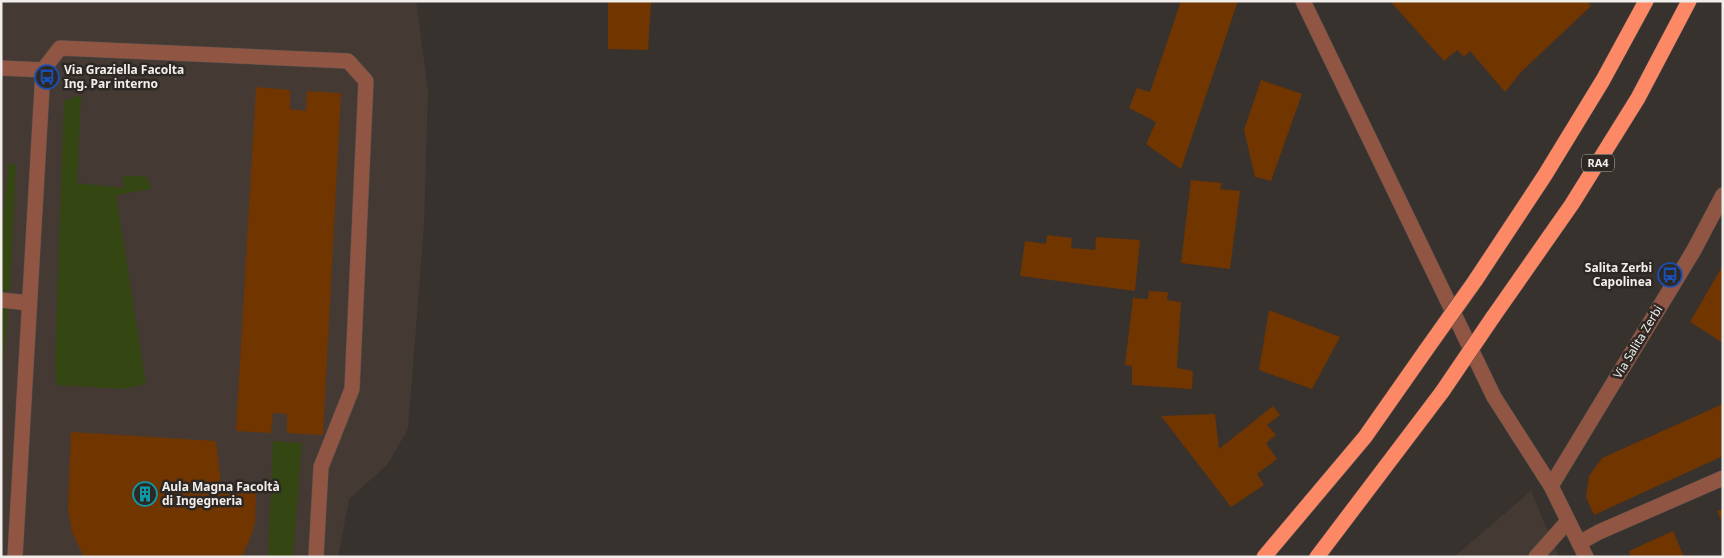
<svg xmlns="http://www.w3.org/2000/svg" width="1724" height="558" font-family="'Noto Sans',sans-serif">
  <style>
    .built { fill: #453a33 }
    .green { fill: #344713 }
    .building { fill: #713500 }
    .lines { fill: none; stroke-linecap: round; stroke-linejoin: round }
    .minor-casing { stroke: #55504c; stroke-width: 16 }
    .highway-casing { stroke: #55504c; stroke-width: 16 }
    .minor { stroke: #915543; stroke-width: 15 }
    .highway { stroke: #fd8866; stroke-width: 15 }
    .highway-bridge-casing { stroke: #55504c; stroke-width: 16; stroke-linecap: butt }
    .highway-bridge { stroke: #fd8866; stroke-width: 15 }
    .labels { text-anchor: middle; stroke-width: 5; stroke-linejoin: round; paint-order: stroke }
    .shield { fill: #2d2824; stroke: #b6b2af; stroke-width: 1 }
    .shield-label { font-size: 11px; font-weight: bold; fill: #f0edeb }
    .poi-label { font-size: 12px; font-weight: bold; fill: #f0edeb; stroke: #2d2824; text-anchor: start }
    .street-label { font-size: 12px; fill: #f0edeb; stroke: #2d2824 }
  </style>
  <rect width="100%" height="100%" fill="#37322e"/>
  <!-- built -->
  <g class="built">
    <path d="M 1,1 L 416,1 L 428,90 L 424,225 L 408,429 L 387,465 L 349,499 L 338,557 L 1,557 Z"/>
    <path d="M 1531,491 L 1559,557 L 1454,557 Z"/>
  </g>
  <!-- green -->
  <g class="green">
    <path d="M 81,95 L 77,183 L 124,188 L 123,176 L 146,176 L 152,189 L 116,195 L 146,384 L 122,389 L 56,385 L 55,362 L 64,101 Z"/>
    <path d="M 8,164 L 16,165 L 10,291 L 1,291 L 1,243 Z"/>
    <path d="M 1,309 L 8,309 L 1,388 Z"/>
    <path d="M 273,441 L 302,443 L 293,557 L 268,557 Z"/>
  </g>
  <!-- building -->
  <g class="building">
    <path d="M 1181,1 L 1238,1 L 1181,169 L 1146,144 L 1156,122 L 1129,108 L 1137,88 L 1150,92 Z"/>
    <path d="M 1390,1 L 1587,1 L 1591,6 L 1521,72 L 1505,92 L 1470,51 L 1464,57 L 1457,50 L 1444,61 Z"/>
    <path d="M 608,2 L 651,2 L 648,50 L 608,49 Z"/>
    <path d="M 1261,80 L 1302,94 L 1271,181 L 1255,177 L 1244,130 Z"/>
    <path d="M 256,87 L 290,90 L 290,109 L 306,111 L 307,91 L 341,93 L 323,435 L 287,433 L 287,414 L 273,413 L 271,433 L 236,431 Z"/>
    <path d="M 1191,180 L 1222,183 L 1220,189 L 1240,191 L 1230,269 L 1181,263 Z"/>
    <path d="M 1047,235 L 1072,238 L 1071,248 L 1095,250 L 1096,237 L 1140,240 L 1135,291 L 1020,276 L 1025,241 L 1046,244 Z"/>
    <path d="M 1723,265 L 1723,343 L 1690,322 Z"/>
    <path d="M 1149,291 L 1168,292 L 1167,300 L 1181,302 L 1177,368 L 1193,371 L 1192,389 L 1132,385 L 1132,366 L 1125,365 L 1133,298 L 1148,299 Z"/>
    <path d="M 1269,310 L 1340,337 L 1312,389 L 1259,370 Z"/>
    <path d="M 1723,404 L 1723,456 L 1594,515 L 1586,497 L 1589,476 L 1602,458 Z"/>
    <path d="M 1273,406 L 1280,415 L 1267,425 L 1276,435 L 1266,443 L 1277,459 L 1257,474 L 1264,485 L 1231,507 L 1161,416 L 1215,414 L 1219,449 Z"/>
    <path d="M 71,432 L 216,441 L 222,494 L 256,493 L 255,522 L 252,534 L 242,557 L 84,557 L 72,532 L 68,510 Z"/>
    <path d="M 1723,509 L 1723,524 L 1717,511 Z"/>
    <path d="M 1673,531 L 1684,557 L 1631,557 L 1629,551 Z"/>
  </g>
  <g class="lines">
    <!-- minor casing -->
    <g class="minor-casing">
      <g id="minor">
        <path d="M 1303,1 L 1494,397 L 1551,486 L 1586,557"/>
        <path d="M 1,68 L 43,70"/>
        <path d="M 1,300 L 29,303"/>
        <path d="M 1551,486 L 1694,250 L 1723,195"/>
        <path d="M 1579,543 L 1599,532 L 1723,478"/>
        <path d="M 15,557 L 43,70 L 60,48 L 348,61 L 366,81 L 352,389 L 321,467 L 316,557"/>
        <path d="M 1536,557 L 1568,521"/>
      </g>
    </g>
    <!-- highway casing -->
    <g class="highway-casing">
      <g id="highway">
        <path d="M 1475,281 L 1545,175 L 1603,80 L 1646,1"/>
        <path d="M 1493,317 L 1572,204 L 1638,98 L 1689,1"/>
        <path d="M 1264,557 L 1365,437 L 1426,350"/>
        <path d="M 1317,557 L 1442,392"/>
      </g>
    </g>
    <!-- minor -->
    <use href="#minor" class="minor"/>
    <!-- highway -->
    <use href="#highway" class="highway"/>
    <!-- highway-bridge casing -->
    <g class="highway-bridge-casing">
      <g id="highway-bridge">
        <path d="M 1426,350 L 1475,281"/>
        <path d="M 1442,392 L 1493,317"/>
      </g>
    </g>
    <!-- highway-bridge -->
    <use href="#highway-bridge" class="highway-bridge"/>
  </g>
  <!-- icons -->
  <defs>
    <g id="bus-ring" transform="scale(1.25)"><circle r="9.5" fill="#2d2824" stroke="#1a4fb4" stroke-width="1.5"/><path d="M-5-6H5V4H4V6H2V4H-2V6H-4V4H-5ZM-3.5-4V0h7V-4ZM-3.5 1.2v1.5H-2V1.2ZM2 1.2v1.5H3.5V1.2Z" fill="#1a4fb4"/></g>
    <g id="building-ring" transform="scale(1.25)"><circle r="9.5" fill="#2d2824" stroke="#0f9aa8" stroke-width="1.5"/><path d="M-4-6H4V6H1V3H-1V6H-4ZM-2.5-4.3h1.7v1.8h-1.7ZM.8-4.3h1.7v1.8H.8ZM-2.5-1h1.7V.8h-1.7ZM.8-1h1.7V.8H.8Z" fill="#0f9aa8"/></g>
  </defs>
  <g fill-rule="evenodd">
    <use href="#bus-ring" x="47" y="77"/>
    <use href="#bus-ring" x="1670" y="275"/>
    <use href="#building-ring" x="145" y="494"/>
  </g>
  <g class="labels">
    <!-- shield labels -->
    <rect class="shield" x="1582" y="154.5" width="32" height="17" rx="4"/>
    <g class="shield-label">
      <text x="1598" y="167">RA4</text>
    </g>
    <!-- poi labels -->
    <g class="poi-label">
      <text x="64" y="74">Via Graziella Facolta<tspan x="64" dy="14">Ing. Par interno</tspan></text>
      <text x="1652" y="272" text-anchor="end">Salita Zerbi<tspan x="1652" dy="14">Capolinea</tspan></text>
      <text x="162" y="491">Aula Magna Facoltà<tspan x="162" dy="14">di Ingegneria</tspan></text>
    </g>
    <!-- street labels -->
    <g class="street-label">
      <text transform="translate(1638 342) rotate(-59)" y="4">Via Salita Zerbi</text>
    </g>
  </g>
  <!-- border -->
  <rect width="1724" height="558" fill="none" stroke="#f0edeb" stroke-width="5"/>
</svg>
